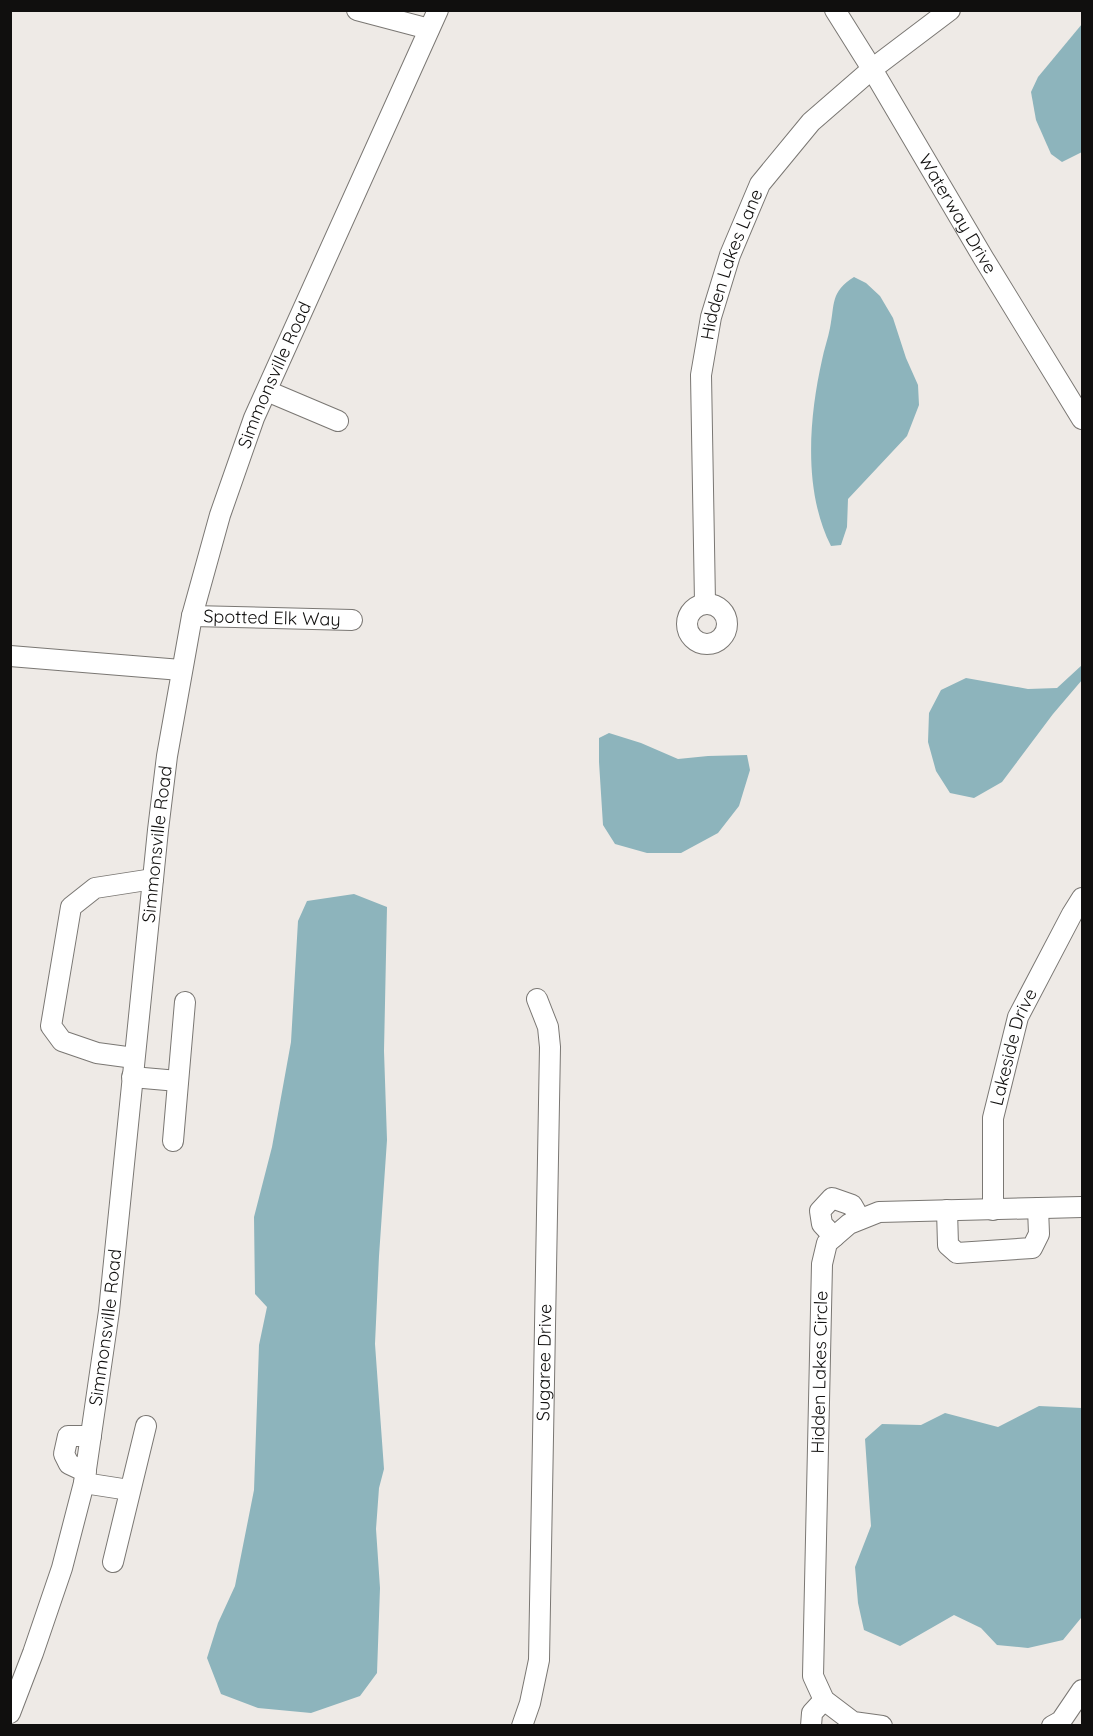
<svg xmlns="http://www.w3.org/2000/svg" width="1093" height="1736" font-family="Quicksand,sans-serif">
  <style>
    .water { fill: #8db4bc }
    .lines { fill: none; stroke-linecap: round; stroke-linejoin: round }
    .minor-casing { stroke: #7a7773; stroke-width: 22 }
    .minor { stroke: #fff; stroke-width: 20 }
    .labels { text-anchor: middle; stroke-width: 5; stroke-linejoin: round; paint-order: stroke }
    .street-label { font-size: 18px; fill: #100f0e; stroke: #fff }
  </style>
  <rect width="100%" height="100%" fill="#eeeae6"/>
  <!-- water -->
  <g class="water">
    <path d="M 1082,24 L 1082,152 L 1062,162 L 1051,154 L 1036,120 L 1031,92 L 1038,77 Z"/>
    <path d="M 854,277 L 866,283 L 880,296 L 893,318 L 906,358 L 918,385 L 919,405 L 907,436 L 848,499 L 847,527 L 841,545 L 831,546 C 803,491 809,418 822,360 C 824,349 828,339 830,328 C 835,304 830,292 854,277 Z"/>
    <path d="M 1082,665 L 1082,680 L 1053,714 L 1002,782 L 974,798 L 950,793 L 936,771 L 928,742 L 929,713 L 941,690 L 966,678 L 1028,689 L 1057,688 Z"/>
    <path d="M 609,733 L 641,743 L 678,759 L 708,756 L 747,755 L 750,770 L 739,806 L 718,833 L 681,853 L 647,853 L 615,844 L 603,825 L 599,762 L 599,738 Z"/>
    <path d="M 354,894 L 387,907 L 384,1051 L 387,1140 L 379,1256 L 375,1344 L 384,1469 L 379,1488 L 376,1529 L 380,1588 L 377,1673 L 360,1696 L 311,1713 L 258,1708 L 221,1694 L 207,1658 L 218,1623 L 235,1586 L 254,1490 L 259,1345 L 267,1307 L 255,1294 L 254,1217 L 272,1147 L 291,1042 L 298,921 L 307,901 Z"/>
    <path d="M 1039,1406 L 1082,1408 L 1082,1613 L 1081,1618 L 1063,1640 L 1028,1648 L 997,1645 L 981,1628 L 954,1615 L 900,1646 L 864,1630 L 858,1603 L 855,1567 L 871,1526 L 865,1439 L 882,1424 L 921,1425 L 945,1413 L 998,1427 Z"/>
  </g>
  <g class="lines">
    <!-- minor casing -->
    <g class="minor-casing">
      <g id="minor">
        <path d="M 357,10 L 429,29"/>
        <path id="s1" d="M 835,10 L 872,69 L 984,259 L 1082,419"/>
        <path d="M 267,391 L 338,421"/>
        <path id="s2" d="M 705,602 L 701,375 L 711,317 L 730,255 L 760,184 L 811,122 L 872,69 L 950,10"/>
        <circle cx="707" cy="624" r="20"/>
        <path id="s3" d="M 192,616 L 352,620"/>
        <path d="M 10,656 L 181,670"/>
        <path d="M 134,1058 L 97,1053 L 62,1041 L 51,1026 L 71,907 L 95,888 L 153,879"/>
        <path d="M 132,1077 L 178,1081"/>
        <path d="M 173,1141 L 185,1002"/>
        <path d="M 947,1210 L 948,1245 L 957,1253 L 1032,1248 L 1039,1234 L 1038,1208"/>
        <path id="s4" d="M 993,1210 L 993,1118 L 1018,1017 L 1072,914 L 1082,898"/>
        <path d="M 834,1237 L 822,1224 L 820,1211 L 832,1198 L 852,1205 L 860,1219"/>
        <path d="M 86,1472 L 69,1464 L 64,1454 L 68,1436 L 91,1436"/>
        <path d="M 84,1483 L 129,1490"/>
        <path d="M 113,1562 L 146,1426"/>
        <path id="s5" d="M 10,1713 L 33,1653 L 62,1568 L 84,1483 L 109,1311 L 158,830 L 167,756 L 192,616 L 220,515 L 254,418 L 438,10"/>
        <path id="s6" d="M 522,1726 L 530,1703 L 539,1660 L 550,1047 L 548,1027 L 537,999"/>
        <path d="M 811,1726 L 812,1713 L 824,1700"/>
        <path id="s7" d="M 882,1726 L 853,1722 L 824,1700 L 813,1676 L 822,1264 L 827,1243 L 849,1224 L 879,1212 L 1082,1207"/>
        <path d="M 1052,1726 L 1061,1721 L 1082,1690"/>
      </g>
    </g>
    <!-- minor -->
    <use href="#minor" class="minor"/>
  </g>
  <g class="labels">
    <!-- street labels -->
    <g class="street-label">
      <text dy="6" stroke="none"><textPath href="#s1" startOffset="238">Waterway Drive</textPath></text>
      <text dy="6" stroke="none"><textPath href="#s2" startOffset="342">Hidden Lakes Lane</textPath></text>
      <text dy="6" stroke="none"><textPath href="#s5" startOffset="1371">Simmonsville Road</textPath></text>
      <text dy="6" stroke="none"><textPath href="#s3" startOffset="80">Spotted Elk Way</textPath></text>
      <text dy="6" stroke="none"><textPath href="#s5" startOffset="885">Simmonsville Road</textPath></text>
      <text dy="6" stroke="none"><textPath href="#s4" startOffset="166">Lakeside Drive</textPath></text>
      <text dy="6" stroke="none"><textPath href="#s5" startOffset="399">Simmonsville Road</textPath></text>
      <text dy="6" stroke="none"><textPath href="#s6" startOffset="366">Sugaree Drive</textPath></text>
      <text dy="6" stroke="none"><textPath href="#s7" startOffset="396">Hidden Lakes Circle</textPath></text>
    </g>
  </g>
  <!-- border -->
  <rect width="1093" height="1736" fill="none" stroke="#100f0e" stroke-width="24"/>
</svg>
